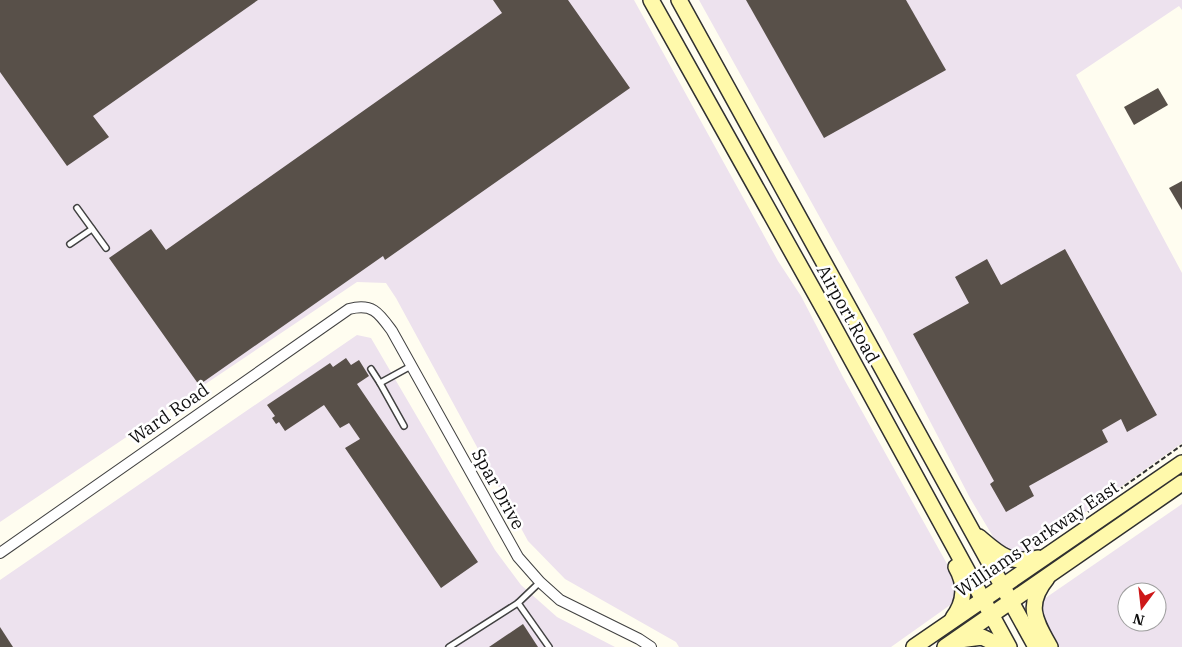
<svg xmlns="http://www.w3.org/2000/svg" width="1182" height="647" font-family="'IBM Plex Serif',serif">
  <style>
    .industrial { fill: #ede2ee; fill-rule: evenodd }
    .building { fill: #585049 }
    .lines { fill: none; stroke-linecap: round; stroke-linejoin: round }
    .service-casing { stroke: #414141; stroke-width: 8 }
    .minor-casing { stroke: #414141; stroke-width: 12 }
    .secondary-casing { stroke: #303030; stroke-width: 18 }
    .path { stroke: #303030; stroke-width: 2; stroke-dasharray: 5 2.5; stroke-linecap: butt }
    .service { stroke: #fff; stroke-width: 5 }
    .minor { stroke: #fff; stroke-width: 10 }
    .secondary { stroke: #fff9ab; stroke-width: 15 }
    .labels { text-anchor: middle; stroke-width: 5; stroke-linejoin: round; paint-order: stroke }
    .street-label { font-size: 18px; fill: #0e0e0e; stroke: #fff }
  </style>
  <rect width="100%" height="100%" fill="#fffdf0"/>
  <!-- industrial -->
  <g class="industrial">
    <path d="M 0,0 L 634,0 L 778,261 L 801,296 L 844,379 L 951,571 L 955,587 L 953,603 L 891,647 L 679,647 L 676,642 L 565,579 L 528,541 L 396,298 L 386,283 L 357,282 L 0,522 Z"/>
    <path d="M 699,0 L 1182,0 L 1182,10 L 1179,6 L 1076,75 L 1182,273 L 1182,443 L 1031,551 L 1015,553 L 998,545 L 970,498 L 883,331 Z"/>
    <path d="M 357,335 L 371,338 L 495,550 L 521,585 L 557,617 L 615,647 L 0,647 L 0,580 Z"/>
    <path d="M 1182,504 L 1182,647 L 1055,647 L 1045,628 L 1041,609 L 1044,599 ZM 1127,592 L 1157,592 L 1157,622 L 1127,622 Z"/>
  </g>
  <!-- building -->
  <g class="building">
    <path d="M 0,0 L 258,0 L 93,116 L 109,137 L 67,166 L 0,72 Z"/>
    <path d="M 493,0 L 568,0 L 630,88 L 385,260 L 383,256 L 199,385 L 109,258 L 151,229 L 166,250 L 502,13 Z"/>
    <path d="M 746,0 L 906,0 L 946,70 L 824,138 Z"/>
    <path d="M 1158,88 L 1168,105 L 1134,125 L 1124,107 Z"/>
    <path d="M 1182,181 L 1182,210 L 1169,188 Z"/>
    <path d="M 1065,249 L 1157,415 L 1127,432 L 1121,419 L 1102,430 L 1108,442 L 1029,486 L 1034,496 L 1006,512 L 990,484 L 994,481 L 913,334 L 969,303 L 955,277 L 987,259 L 1001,285 Z"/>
    <path d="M 346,358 L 351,365 L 359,360 L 369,376 L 357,384 L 478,562 L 441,588 L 345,448 L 360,439 L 349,423 L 340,428 L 324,405 L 285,431 L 279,422 L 276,424 L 272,418 L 275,416 L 267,405 L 330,363 L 333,367 Z"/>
    <path d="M 523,624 L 538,647 L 489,647 Z"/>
    <path d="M 0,627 L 13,647 L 0,647 Z"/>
  </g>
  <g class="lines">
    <!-- service casing -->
    <g class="service-casing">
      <g id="service">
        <path d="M 77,208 L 106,248"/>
        <path d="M 70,244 L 92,229"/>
        <path d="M 371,369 L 380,383 L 411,366"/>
        <path d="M 380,383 L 404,426"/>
        <path d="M 518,603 L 549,647"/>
        <path d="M 449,647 L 518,603 L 540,582"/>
      </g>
    </g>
    <!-- minor casing -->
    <g class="minor-casing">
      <path id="minor" d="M 0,553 L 349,309 C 373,303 379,313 392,331 L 518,557 L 540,582 L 560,600 L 639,639 L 651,647"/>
    </g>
    <!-- secondary casing -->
    <g class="secondary-casing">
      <g id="secondary">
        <path d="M 651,0 L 830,320 L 1009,647"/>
        <path d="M 679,0 L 1036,647"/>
        <path d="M 979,537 C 999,554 1009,565 1038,558"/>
        <path d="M 1047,578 C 1025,605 1035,620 1050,647"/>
        <path d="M 953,618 C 965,602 966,584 956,567"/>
        <path d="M 960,640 L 982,637 L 1003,647"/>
        <path d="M 914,647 L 1182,463"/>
        <path d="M 945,647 L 1182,483"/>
      </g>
    </g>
    <!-- path -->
    <path class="path" d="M 1088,512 L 1182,445"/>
    <!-- service -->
    <use href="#service" class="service"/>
    <!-- minor -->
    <use href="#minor" class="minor"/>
    <!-- secondary -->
    <use href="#secondary" class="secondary"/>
  </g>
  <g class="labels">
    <!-- street labels -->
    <g class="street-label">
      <text transform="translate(848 314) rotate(61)" y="6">Airport Road</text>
      <text transform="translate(169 414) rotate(-35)" y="6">Ward Road</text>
      <text transform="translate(498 489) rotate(61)" y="6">Spar Drive</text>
      <text transform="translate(1037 539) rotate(-34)" y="6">Williams Parkway East</text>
    </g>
  </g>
  <!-- north arrow -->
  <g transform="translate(1142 607) rotate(195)"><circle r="24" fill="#ffffff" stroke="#9f9f9f"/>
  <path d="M0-4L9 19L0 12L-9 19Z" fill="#cd1819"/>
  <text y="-8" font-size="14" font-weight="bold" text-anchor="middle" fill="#0e0e0e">N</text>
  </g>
</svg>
